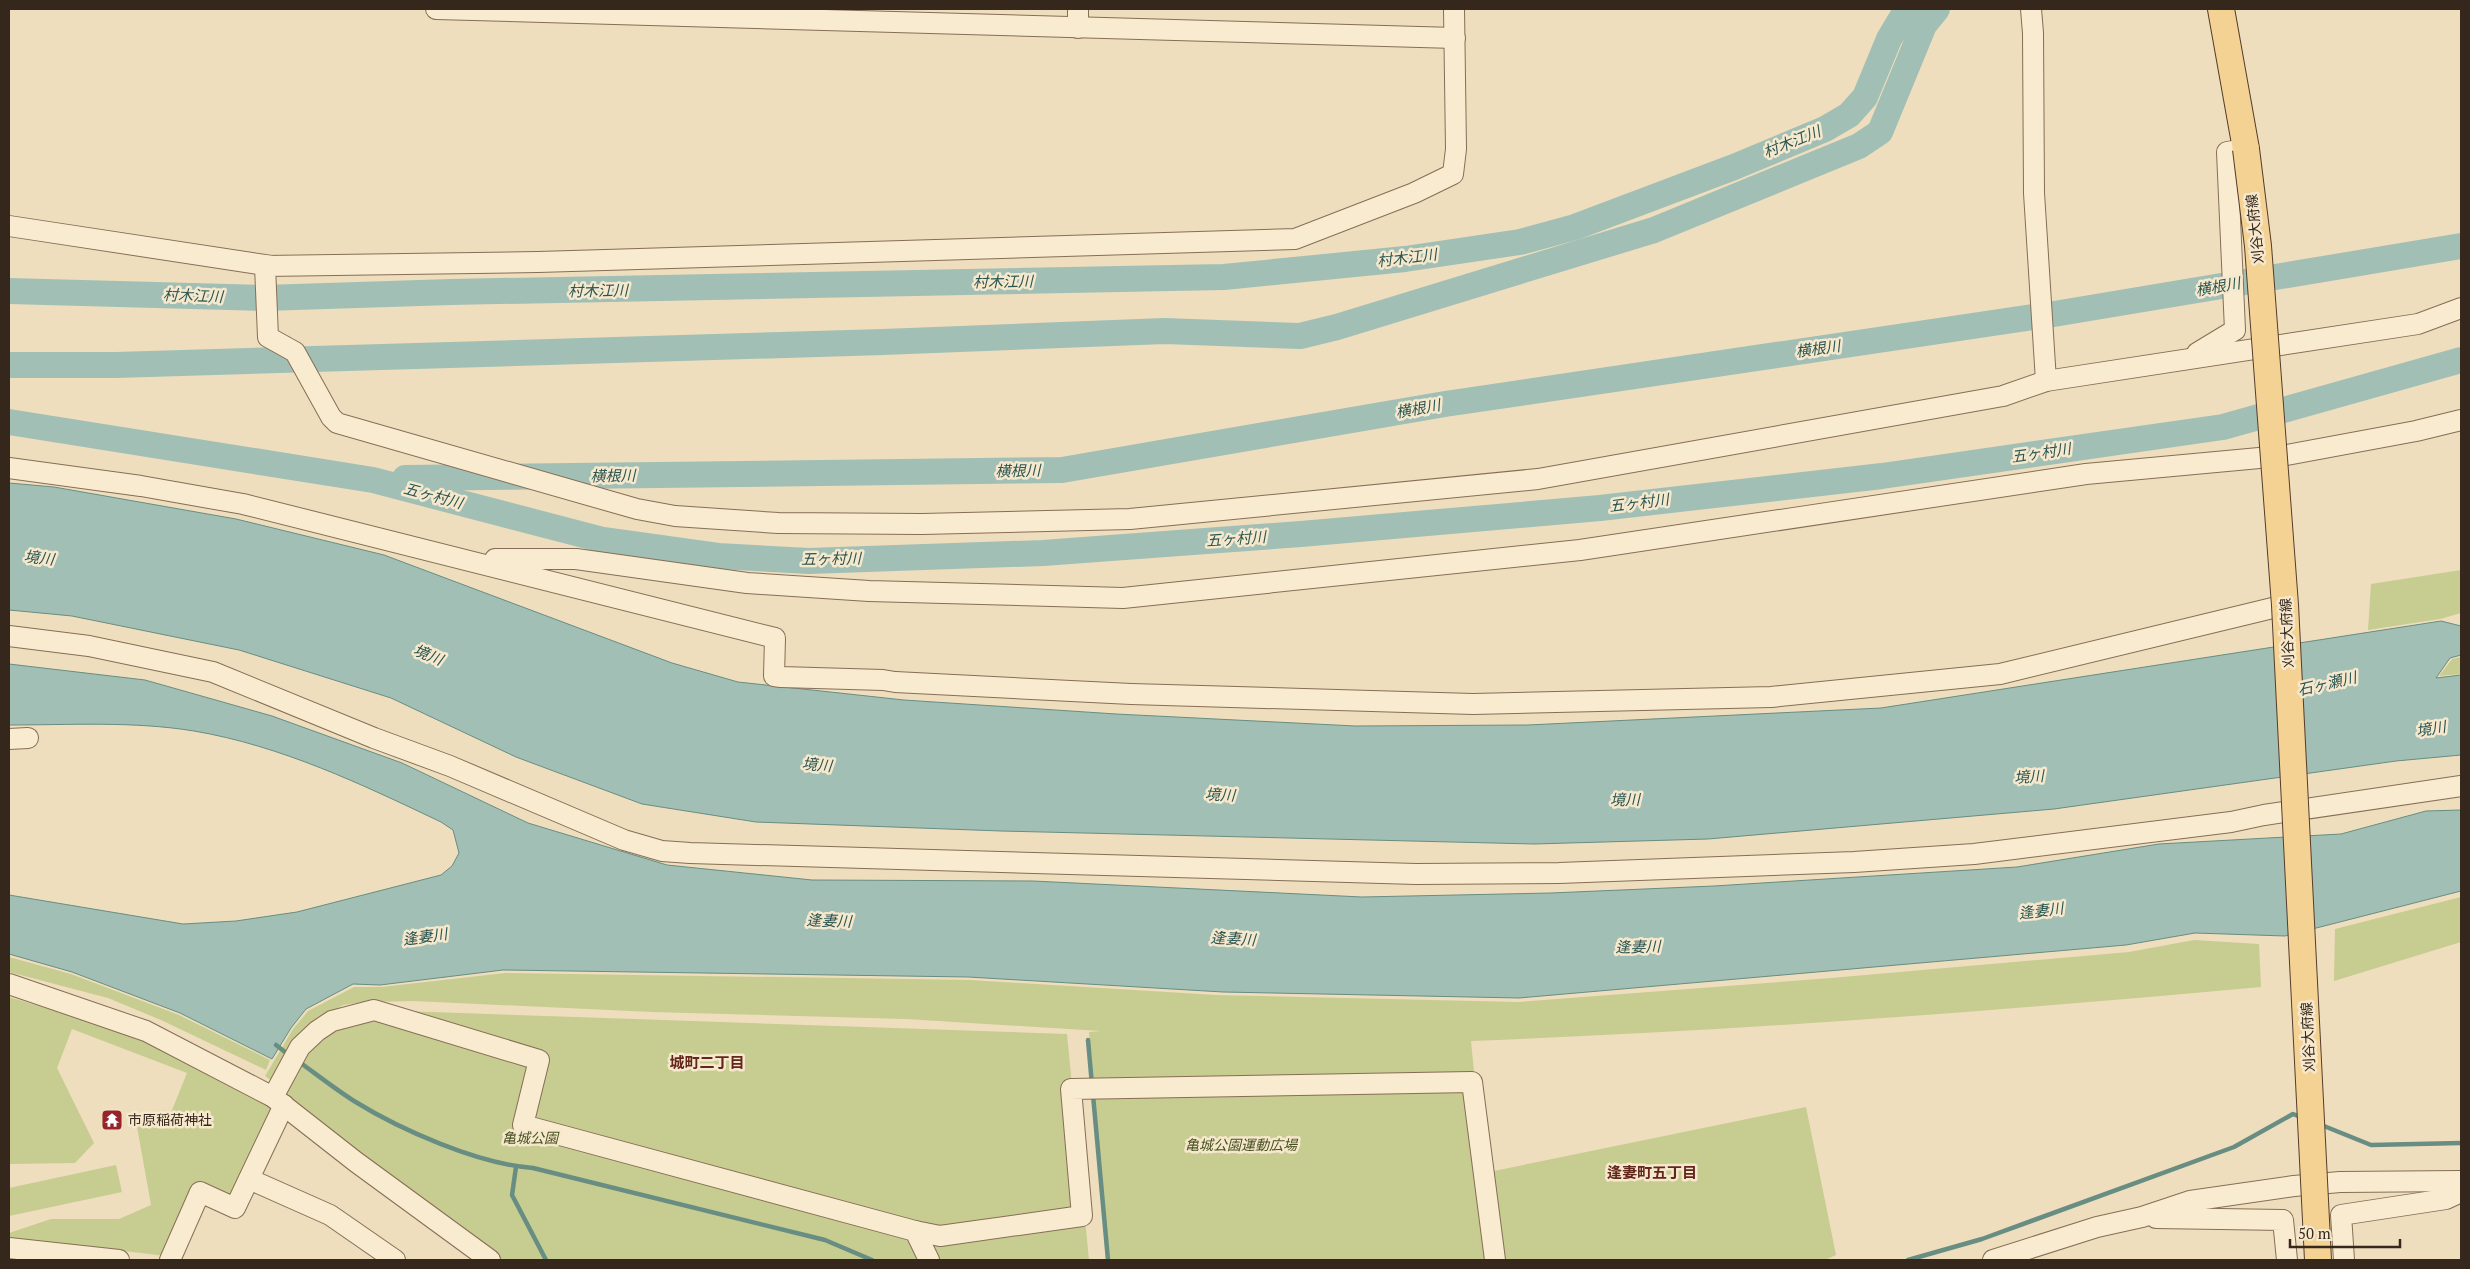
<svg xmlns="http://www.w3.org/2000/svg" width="2470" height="1269" font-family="'PT Serif','Noto Sans JP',serif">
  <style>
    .green { fill: #c7cc91 }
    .water { fill: #a1bfb5; stroke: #688d82 }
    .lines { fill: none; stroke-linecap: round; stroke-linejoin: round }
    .stream { stroke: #688d82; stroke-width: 4.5 }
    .river { stroke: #a1bfb5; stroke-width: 26 }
    .minor-casing { stroke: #866e56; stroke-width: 22 }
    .major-casing { stroke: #543c2b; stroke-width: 28 }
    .minor { stroke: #f9ebd0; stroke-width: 20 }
    .major { stroke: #f4d293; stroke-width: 26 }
    .major-bridge-casing { stroke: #543c2b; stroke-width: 28; stroke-linecap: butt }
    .major-bridge { stroke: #f4d293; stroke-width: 26 }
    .labels { text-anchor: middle; stroke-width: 5; stroke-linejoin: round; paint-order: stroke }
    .street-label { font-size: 14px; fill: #35271b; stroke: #f6e8cd }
    .poi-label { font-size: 14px; fill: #35271b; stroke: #f6e8cd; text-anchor: start }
    .park-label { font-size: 14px; font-style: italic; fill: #485221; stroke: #f6e8cd }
    .water-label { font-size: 15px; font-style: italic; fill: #2a5551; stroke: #f6e8cd }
    .neighbourhood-label { font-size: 15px; font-weight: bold; fill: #63261a; stroke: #f6e8cd }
  </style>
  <rect width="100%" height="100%" fill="#eedebd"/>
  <!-- green -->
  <g class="green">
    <path d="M 2461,570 L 2461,613 L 2440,619 L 2368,630 L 2371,584 Z"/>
    <path d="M 2461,657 L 2461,674 L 2439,676 L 2452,659 Z"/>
    <path d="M 2461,897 L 2461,942 L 2334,981 L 2335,929 Z"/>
    <path d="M 2194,940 L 2259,944 L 2261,987 C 1998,1011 1735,1031 1471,1041 L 1484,1173 L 1806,1107 L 1836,1255 L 1825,1260 L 1106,1260 L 1089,1032 L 1101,1031 L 906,1019 L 652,1012 L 414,1001 L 364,1002 L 343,1005 L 320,1019 L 275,1083 L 265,1076 L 293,1029 L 308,1011 L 354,987 L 381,987 L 505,973 L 970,980 L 1216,995 L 1518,1002 L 1831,978 L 2129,952 Z"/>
    <path d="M 9,957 L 71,974 L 179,1015 L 270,1060 L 266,1070 L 161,1020 L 108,998 L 9,972 Z"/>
    <path d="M 9,997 L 148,1039 L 275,1106 L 233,1200 L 198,1183 L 166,1256 L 99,1248 L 9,1242 L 9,1233 L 51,1219 L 119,1219 L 151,1205 L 136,1121 L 170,1115 L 187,1073 L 72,1029 L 57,1068 L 94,1143 L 75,1163 L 9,1164 Z"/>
    <path d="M 374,1010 L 1067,1034 L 1089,1260 L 490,1260 L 273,1097 L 308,1039 Z"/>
    <path d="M 116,1165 L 122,1192 L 9,1216 L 9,1188 Z"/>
  </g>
  <!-- water -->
  <g class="water">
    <path d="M 9,483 L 54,487 L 236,519 L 384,555 L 672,663 L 738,682 L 904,700 L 1116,714 L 1355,726 L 1528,725 L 1881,708 L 2441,621 L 2461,626 L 2461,655 L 2450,658 L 2436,678 L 2461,675 L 2461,755 L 2396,761 L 2054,809 L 1708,839 L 1534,844 L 1001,831 L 756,822 L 642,804 L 516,757 L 391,698 L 239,650 L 72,616 L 9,610 Z"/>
    <path d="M 9,664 L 145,680 L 272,716 L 402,763 L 528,823 L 667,865 L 812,880 L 1033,881 L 1362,897 L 1551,893 L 1714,886 L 2017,867 L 2159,844 L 2341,834 L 2426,811 L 2461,810 L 2461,891 L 2285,936 L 2195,933 L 2126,945 L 1519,998 L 1223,992 L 968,977 L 503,970 L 380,985 L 353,984 L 306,1009 L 291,1028 L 272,1059 L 180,1013 L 72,972 L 9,954 L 9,895 L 183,924 L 236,921 L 297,912 L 441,875 L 452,866 L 459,853 L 453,830 L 441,822 C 361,784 282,746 194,731 C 133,721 70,725 9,725 Z"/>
  </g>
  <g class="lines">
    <!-- stream -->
    <g class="stream">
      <path d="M 1088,1040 L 1092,1085"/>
      <path d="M 276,1045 L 289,1055"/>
      <path d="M 298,1061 C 316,1074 335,1089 354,1101 C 401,1130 478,1164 533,1168 L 825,1240 L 872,1260"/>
      <path d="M 1093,1095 L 1108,1260"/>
      <path d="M 2319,1124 L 2371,1145 L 2461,1143"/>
      <path d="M 516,1167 L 512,1195 L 546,1260"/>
      <path d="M 1908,1260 L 1982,1239 L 2234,1147 L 2293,1114 L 2303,1118"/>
    </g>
    <!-- river -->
    <g class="river">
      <path d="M 9,291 L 264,298 L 451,292 L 1224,277 L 1405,259 L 1520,242 L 1575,227 L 1734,167 L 1825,129 L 1849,115 L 1865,97 L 1889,39 L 1907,9"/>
      <path d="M 9,365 L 116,365 L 883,342 L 1165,331 L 1300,336 L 1337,327 L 1654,230 L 1859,146 L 1880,132 L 1924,25 L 1937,9"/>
      <path d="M 9,422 L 373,480 L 603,540 L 718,556 L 809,561 L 1043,553 L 1301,534 L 1600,508 L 1882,476 L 2223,427 L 2461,360"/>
      <path d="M 405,478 L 1062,470 L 1445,404 L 2054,314 L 2461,246"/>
    </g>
    <!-- minor casing -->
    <g class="minor-casing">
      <g id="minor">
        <path d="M 436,9 L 1455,38"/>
        <path d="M 1454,9 L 1456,149 L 1453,174 L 1414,193 L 1295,239 L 538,262 L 265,266 L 268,337 L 295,352 L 331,417 L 337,423 L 637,509 L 675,516 L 778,523 L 922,524 L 1130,519 L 1538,479 L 2003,396 L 2046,381 L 2418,324 L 2461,308"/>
        <path d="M 2031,9 L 2033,33 L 2034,193 L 2046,381"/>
        <path d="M 1078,28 L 1078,9"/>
        <path d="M 9,226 L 272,266"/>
        <path d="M 2197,353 L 2235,330 L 2227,152 L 2246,149"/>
        <path d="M 9,468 L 141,486 L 243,504 L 775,638 L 774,676 L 781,677 L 883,680 L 895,682 L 1131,694 L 1473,704 L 1771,697 L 2000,674 L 2285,605"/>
        <path d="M 495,559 L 576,559 L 747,583 L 869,591 L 1123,598 L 1580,550 L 2086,474 L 2281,456 L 2416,431 L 2461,420"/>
        <path d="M 9,636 L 89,646 L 213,672 L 374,738 L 450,766 L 624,840 L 662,851 L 690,853 L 1416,874 L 1559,873 L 1854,862 L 1974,854 L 2231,822 L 2264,815 L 2461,786"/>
        <path d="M 9,739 L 28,738"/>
        <path d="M 9,984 L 146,1031 L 273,1097 L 356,1162 L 490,1260"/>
        <path d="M 273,1097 L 300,1047 L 317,1031 L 332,1021 L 374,1010 L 539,1060 L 523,1125 L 915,1231 L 929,1260"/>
        <path d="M 249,1179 L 330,1215 L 395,1260"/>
        <path d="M 2156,1218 L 2283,1220 L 2287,1260"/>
        <path d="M 915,1231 L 940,1236 L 1082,1216 L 1071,1089 L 1472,1082 L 1495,1260"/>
        <path d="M 9,1248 L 119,1260"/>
        <path d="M 170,1260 L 200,1192 L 235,1208 L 284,1105"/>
        <path d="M 1993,1260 L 2097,1227 L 2142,1217 L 2190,1201 L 2294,1186 L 2340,1182 L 2461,1181"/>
        <path d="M 2344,1260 L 2341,1215 L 2446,1199 L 2461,1192"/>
      </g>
    </g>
    <!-- major casing -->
    <g class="major-casing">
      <path id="major" d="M 2221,9 L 2246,149"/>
    </g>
    <!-- minor -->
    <use href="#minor" class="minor"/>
    <!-- major -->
    <use href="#major" class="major"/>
    <!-- major-bridge casing -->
    <g class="major-bridge-casing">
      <path id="major-bridge" d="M 2246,149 L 2258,246 L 2285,605 L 2318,1260"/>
    </g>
    <!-- major-bridge -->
    <use href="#major-bridge" class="major-bridge"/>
  </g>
  <!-- icons -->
  <defs>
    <g id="temple-square" transform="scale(1.125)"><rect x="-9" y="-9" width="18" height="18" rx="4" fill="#96252a" stroke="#f6e8cd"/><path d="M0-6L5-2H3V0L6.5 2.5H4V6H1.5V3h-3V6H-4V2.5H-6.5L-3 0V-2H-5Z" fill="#fff"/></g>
  </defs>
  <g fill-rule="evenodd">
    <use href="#temple-square" x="112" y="1120"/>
  </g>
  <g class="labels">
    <!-- street labels -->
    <g class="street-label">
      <text transform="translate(2255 229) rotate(-96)" y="5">刈谷大府線</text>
      <text transform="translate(2287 633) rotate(-93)" y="5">刈谷大府線</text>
      <text transform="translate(2308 1037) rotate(-93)" y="5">刈谷大府線</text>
    </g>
    <!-- poi labels -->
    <g class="poi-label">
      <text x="128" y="1125">市原稲荷神社</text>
    </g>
    <!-- park labels -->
    <g class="park-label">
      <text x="530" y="1143">亀城公園</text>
      <text x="1241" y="1150">亀城公園運動広場</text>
    </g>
    <!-- water labels -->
    <g class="water-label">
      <text transform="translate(1792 142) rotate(-22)" y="5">村木江川</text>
      <text transform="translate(1407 258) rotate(-7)" y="5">村木江川</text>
      <text transform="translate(1003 282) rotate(-1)" y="5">村木江川</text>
      <text transform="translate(2218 287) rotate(-10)" y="5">横根川</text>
      <text transform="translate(598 291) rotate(-1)" y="5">村木江川</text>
      <text transform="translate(193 296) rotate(2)" y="5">村木江川</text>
      <text transform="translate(1818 349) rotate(-8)" y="5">横根川</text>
      <text transform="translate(1418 409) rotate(-10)" y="5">横根川</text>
      <text transform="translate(2041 453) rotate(-8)" y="5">五ヶ村川</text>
      <text transform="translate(1018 471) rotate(-1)" y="5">横根川</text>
      <text transform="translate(613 476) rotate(-1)" y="5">横根川</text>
      <text transform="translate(433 496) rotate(15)" y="5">五ヶ村川</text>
      <text transform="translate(1639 503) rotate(-7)" y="5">五ヶ村川</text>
      <text transform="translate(1236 539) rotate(-4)" y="5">五ヶ村川</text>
      <text transform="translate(39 558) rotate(7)" y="5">境川</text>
      <text transform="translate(831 559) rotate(-1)" y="5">五ヶ村川</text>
      <text transform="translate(428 655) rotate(22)" y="5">境川</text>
      <text transform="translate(2327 684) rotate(-13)" y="5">石ヶ瀬川</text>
      <text transform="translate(2431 729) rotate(-9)" y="5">境川</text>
      <text transform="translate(817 765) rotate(5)" y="5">境川</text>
      <text transform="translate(2029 777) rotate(-4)" y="5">境川</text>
      <text transform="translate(1220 795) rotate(3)" y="5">境川</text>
      <text transform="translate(1625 800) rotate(-1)" y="5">境川</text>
      <text transform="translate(2041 911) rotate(-7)" y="5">逢妻川</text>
      <text transform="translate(829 921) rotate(2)" y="5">逢妻川</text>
      <text transform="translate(425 937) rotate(-8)" y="5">逢妻川</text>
      <text transform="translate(1233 939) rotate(3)" y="5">逢妻川</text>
      <text transform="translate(1638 947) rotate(-1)" y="5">逢妻川</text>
    </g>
    <!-- neighbourhood labels -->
    <g class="neighbourhood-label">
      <text x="707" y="1068">城町二丁目</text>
      <text x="1652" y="1178">逢妻町五丁目</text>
    </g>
  </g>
  <!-- border -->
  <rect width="2470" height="1269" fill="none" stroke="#35271b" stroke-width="20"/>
  <!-- scale -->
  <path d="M2290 1239v8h110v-8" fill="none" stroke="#35271b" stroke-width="2.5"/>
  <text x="2298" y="1239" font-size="15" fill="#35271b" stroke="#f6e8cd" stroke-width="4" paint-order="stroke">50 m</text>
</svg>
